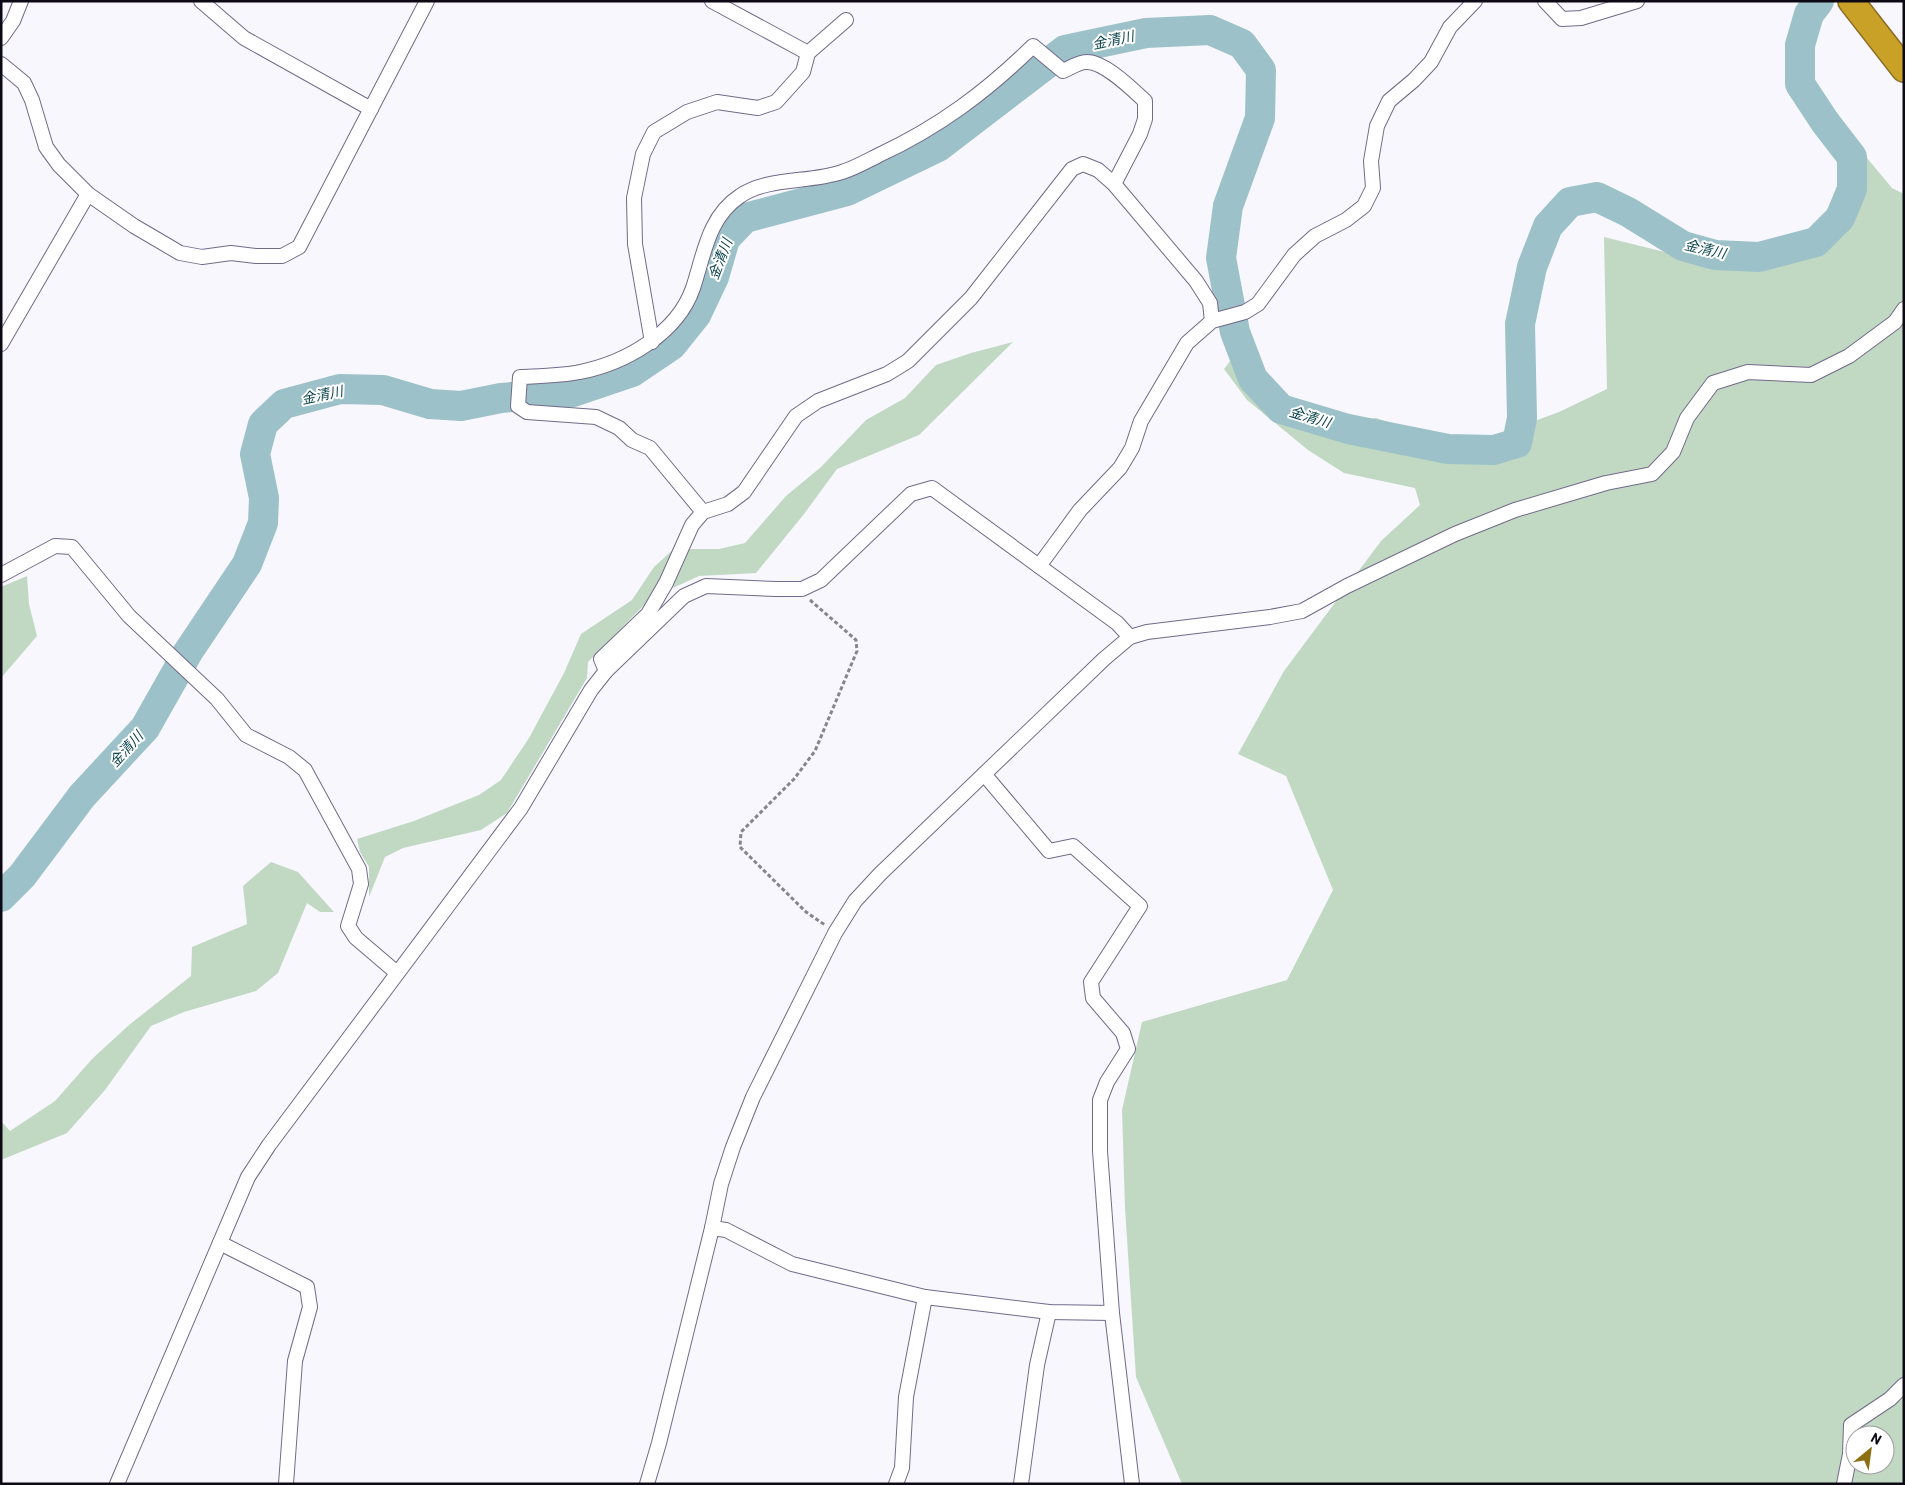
<svg xmlns="http://www.w3.org/2000/svg" width="1905" height="1485" font-family="Barlow,'Noto Sans JP',sans-serif">
  <style>
    .green { fill: #c1d9c3; fill-rule: evenodd }
    .lines { fill: none; stroke-linecap: round; stroke-linejoin: round }
    .river { stroke: #9cc1c8; stroke-width: 30 }
    .street-casing { stroke: #726a89; stroke-width: 16 }
    .highway-casing { stroke: #886c21; stroke-width: 28 }
    .path { stroke: #86848e; stroke-width: 3; stroke-dasharray: 4 2.5; stroke-linecap: butt }
    .street { stroke: #fff; stroke-width: 14 }
    .highway { stroke: #caa127; stroke-width: 25 }
    .labels { text-anchor: middle; stroke-width: 4; stroke-linejoin: round; paint-order: stroke }
    .water-label { font-size: 14px; font-style: italic; fill: #053f47; stroke: #fff }
  </style>
  <rect width="100%" height="100%" fill="#f8f7fe"/>
  <!-- green -->
  <g class="green">
    <path d="M 1857,146 L 1892,188 L 1904,194 L 1904,1484 L 1182,1484 L 1136,1377 L 1125,1208 L 1122,1110 L 1142,1022 L 1287,980 L 1333,890 L 1286,776 L 1238,754 L 1284,671 L 1381,541 L 1420,505 L 1415,488 L 1344,473 L 1308,450 L 1247,400 L 1224,369 L 1230,361 L 1276,413 L 1313,427 L 1376,418 L 1427,434 L 1494,436 L 1559,412 L 1607,389 L 1604,237 L 1693,259 L 1767,266 L 1820,249 L 1851,218 ZM 1855,1435 L 1885,1435 L 1885,1465 L 1855,1465 Z"/>
    <path d="M 1013,342 L 919,435 L 837,469 L 804,514 L 756,573 L 699,576 L 673,588 L 686,549 L 719,549 L 745,543 L 786,496 L 821,467 L 866,420 L 905,398 L 936,365 L 971,353 Z"/>
    <path d="M 677,546 L 650,599 L 588,662 L 587,678 L 507,813 L 481,830 L 403,848 L 385,857 L 369,897 L 369,867 L 360,852 L 357,839 L 414,821 L 479,795 L 501,780 L 529,738 L 564,673 L 581,634 L 632,600 L 654,567 Z"/>
    <path d="M 27,576 L 29,604 L 37,636 L 1,678 L 1,587 Z"/>
    <path d="M 271,862 L 298,872 L 334,912 L 320,912 L 307,903 L 278,973 L 256,991 L 184,1012 L 151,1026 L 105,1090 L 67,1133 L 1,1160 L 1,1121 L 10,1131 L 55,1101 L 92,1059 L 129,1025 L 191,976 L 192,947 L 247,924 L 243,886 Z"/>
  </g>
  <g class="lines">
    <!-- river -->
    <path class="river" d="M 1,897 L 22,876 L 82,796 L 145,728 L 188,652 L 247,564 L 263,523 L 264,498 L 255,454 L 263,424 L 284,404 L 340,389 L 383,390 L 430,404 L 461,406 L 501,398 L 573,392 L 632,372 L 672,345 L 696,315 L 714,277 L 725,239 L 745,218 L 847,191 L 938,147 L 1065,50 L 1146,33 L 1210,30 L 1242,44 L 1261,70 L 1260,118 L 1228,206 L 1221,258 L 1235,332 L 1253,379 L 1281,409 L 1348,429 L 1448,449 L 1494,450 L 1517,443 L 1522,418 L 1520,324 L 1532,267 L 1548,226 L 1570,202 L 1597,197 L 1628,212 L 1683,246 L 1715,255 L 1759,257 L 1816,242 L 1840,218 L 1852,189 L 1852,157 L 1825,122 L 1800,84 L 1800,45 L 1809,14 L 1819,1"/>
    <!-- street casing -->
    <g class="street-casing">
      <g id="street">
        <path d="M 201,1 L 244,38 L 371,109"/>
        <path d="M 712,1 L 808,53"/>
        <path d="M 1545,1 L 1562,19 L 1581,18 L 1637,1"/>
        <path d="M 1,38 L 13,21 L 21,1"/>
        <path d="M 1,64 L 24,83 L 32,100 L 46,147 L 59,165 L 88,194 L 134,226 L 180,253 L 202,257 L 231,253 L 256,256 L 282,256 L 299,247 L 427,1"/>
        <path d="M 652,342 L 635,244 L 634,198 L 643,154 L 654,132 L 687,112 L 717,102 L 758,108 L 776,102 L 803,72 L 808,53 L 846,20"/>
        <path d="M 1,344 L 88,194"/>
        <path d="M 703,512 L 728,504 L 744,492 L 796,416 L 818,401 L 887,374 L 908,361 L 971,298 L 1072,169 L 1083,164 L 1098,170 L 1114,184 L 1196,281 L 1210,303 L 1212,321"/>
        <path d="M 1039,566 L 1080,510 L 1120,468 L 1132,448 L 1141,421 L 1187,343 L 1212,321 L 1245,312 L 1258,304 L 1294,255 L 1315,236 L 1346,220 L 1364,206 L 1373,188 L 1371,161 L 1377,126 L 1389,101 L 1414,80 L 1431,62 L 1450,27 L 1475,1"/>
        <path d="M 1,575 L 55,546 L 72,547 L 129,616 L 217,699 L 246,735 L 289,757 L 305,770 L 359,869 L 361,884 L 348,926 L 356,938 L 397,973"/>
        <path d="M 606,671 L 601,659 L 648,614 L 666,583 L 692,525 L 703,512 L 650,448 L 632,440 L 619,428 L 596,417 L 527,412 L 518,406 L 520,377 C 539,376 560,376 580,372 C 625,363 677,334 693,288 C 704,255 708,217 740,196 C 767,177 810,183 842,172 C 855,168 867,161 879,155 C 939,127 986,92 1033,46 L 1063,71 C 1070,68 1079,62 1086,62 C 1104,61 1132,89 1145,101 L 1145,119 L 1140,134 L 1114,184"/>
        <path d="M 984,774 L 1049,851 L 1073,846 L 1140,906 L 1091,982 L 1093,998 L 1123,1033 L 1128,1049 L 1107,1082 L 1100,1100 L 1100,1151 L 1112,1313 L 1132,1484"/>
        <path d="M 712,1228 L 726,1230 L 792,1264 L 925,1297 L 1049,1312 L 1112,1313"/>
        <path d="M 220,1243 L 307,1287 L 310,1307 L 295,1361 L 286,1484"/>
        <path d="M 117,1484 L 248,1177 L 269,1145 L 521,808 L 591,690 L 606,671 L 684,596 L 706,586 L 775,589 L 802,589 L 821,580 L 911,494 L 932,488 L 1117,623 L 1130,637"/>
        <path d="M 647,1484 L 659,1443 L 712,1228 L 721,1184 L 733,1147 L 753,1097 L 835,933 L 855,901 L 880,874 L 1104,659 L 1130,637 L 1147,632 L 1270,617 L 1302,611 L 1347,586 L 1455,534 L 1515,510 L 1606,483 L 1652,474 L 1673,452 L 1687,418 L 1713,383 L 1748,372 L 1811,375 L 1849,356 L 1895,322 L 1904,309"/>
        <path d="M 896,1484 L 902,1468 L 906,1397 L 925,1297"/>
        <path d="M 1021,1484 L 1037,1365 L 1049,1312"/>
        <path d="M 1844,1484 L 1850,1454 L 1851,1425 L 1890,1399 L 1904,1385"/>
      </g>
    </g>
    <!-- highway casing -->
    <g class="highway-casing">
      <path id="highway" d="M 1851,1 L 1904,69"/>
    </g>
    <!-- path -->
    <path class="path" d="M 810,600 L 856,640 L 857,651 L 815,751 L 794,779 L 741,832 L 740,847 L 806,912 L 825,925"/>
    <!-- street -->
    <use href="#street" class="street"/>
    <!-- highway -->
    <use href="#highway" class="highway"/>
  </g>
  <g class="labels">
    <!-- water labels -->
    <g class="water-label">
      <text transform="translate(1113 40) rotate(-12)" y="5">金清川</text>
      <text transform="translate(1705 249) rotate(13)" y="5">金清川</text>
      <text transform="translate(720 259) rotate(-69)" y="5">金清川</text>
      <text transform="translate(322 395) rotate(-12)" y="5">金清川</text>
      <text transform="translate(1310 417) rotate(17)" y="5">金清川</text>
      <text transform="translate(126 749) rotate(-48)" y="5">金清川</text>
    </g>
  </g>
  <!-- border -->
  <rect width="1905" height="1485" fill="none" stroke="#0c0915" stroke-width="5"/>
  <!-- north arrow -->
  <g transform="translate(1870 1450) rotate(29)"><circle r="24" fill="#ffffff" stroke="#9e9da1"/>
  <path d="M0-4L9 19L0 12L-9 19Z" fill="#8e7014"/>
  <text y="-8" font-size="14" font-weight="bold" text-anchor="middle" fill="#0c0915">N</text>
  </g>
</svg>
